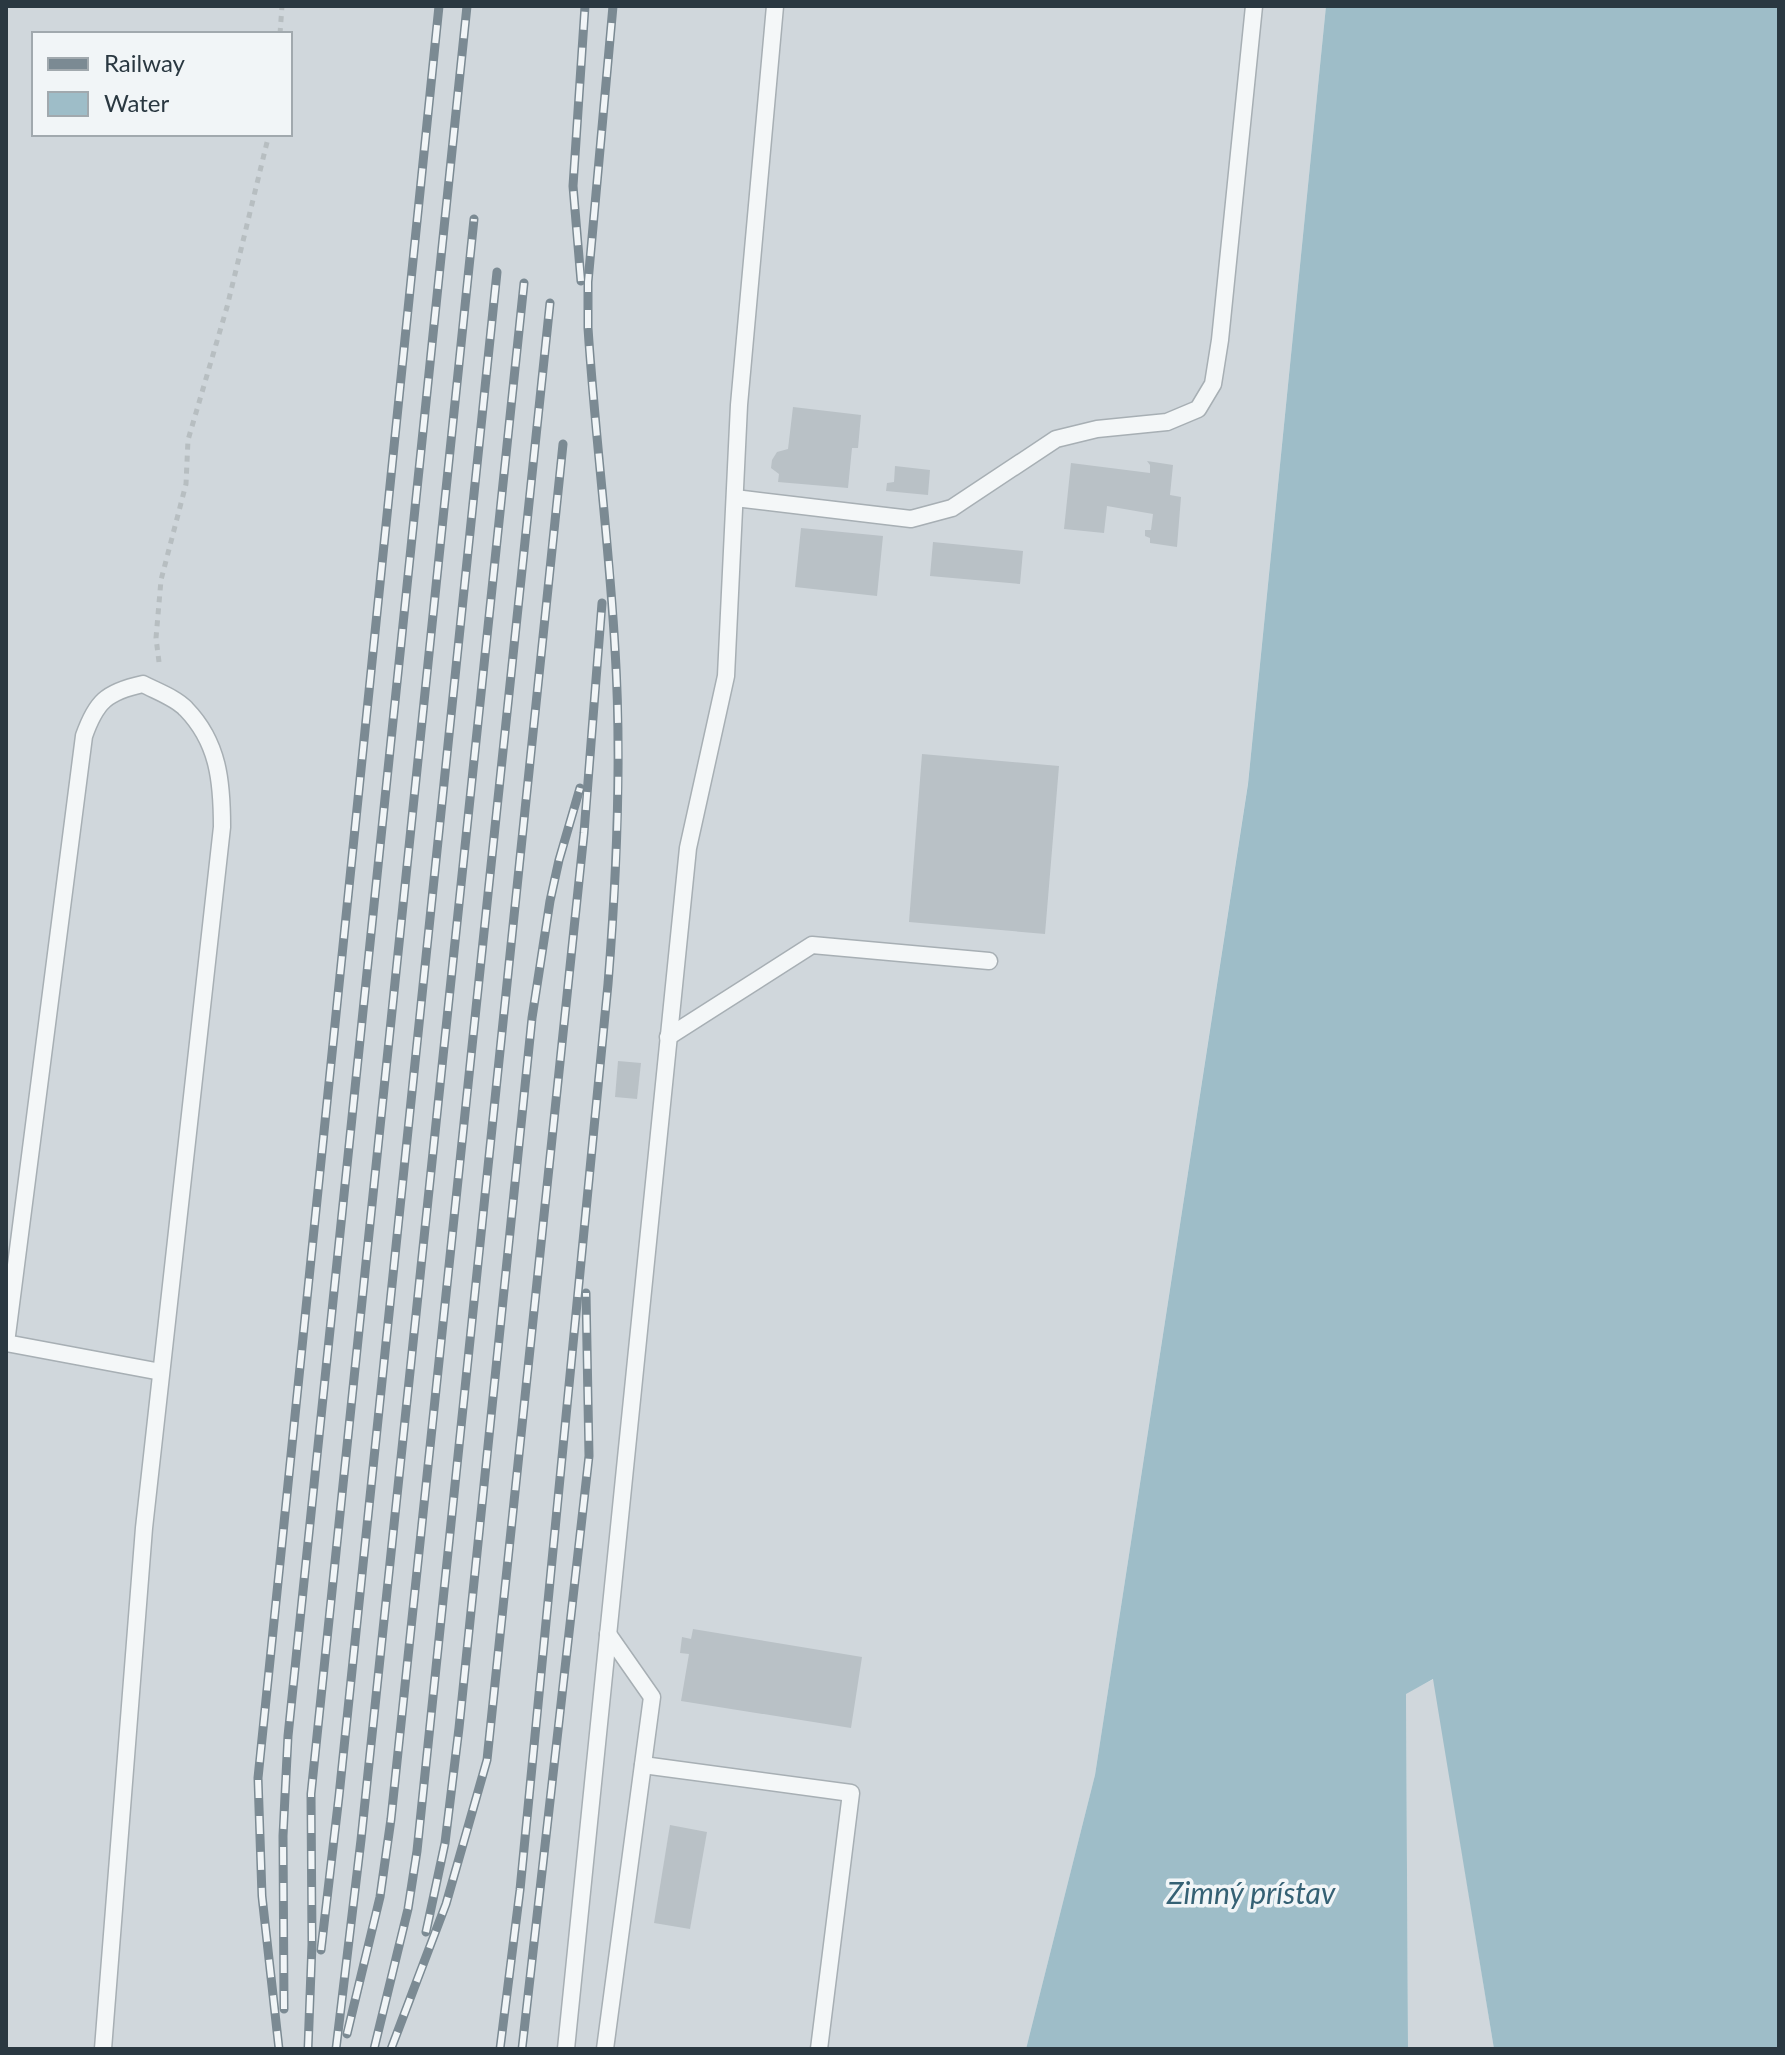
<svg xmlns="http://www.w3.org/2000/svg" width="1785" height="2055" font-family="Lato,sans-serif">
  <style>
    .built { fill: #d0d7dc; fill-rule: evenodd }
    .water { fill: #9ebdc8 }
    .building { fill: #b9c1c6 }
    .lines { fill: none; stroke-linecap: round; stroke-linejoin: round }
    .service-casing { stroke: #a7afb4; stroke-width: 19 }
    .path { stroke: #b7bec1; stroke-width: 5; stroke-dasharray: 6 6; stroke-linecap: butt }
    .service { stroke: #f4f7f8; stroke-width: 16 }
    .rail-casing { stroke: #7b8a93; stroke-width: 9 }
    .rail { stroke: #f1f5f7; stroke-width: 6; stroke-dasharray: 18; stroke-linecap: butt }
    .labels { text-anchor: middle; stroke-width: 7; stroke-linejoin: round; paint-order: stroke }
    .water-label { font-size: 30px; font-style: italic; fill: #356174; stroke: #f1f5f7 }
  </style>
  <rect width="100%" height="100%" fill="#e2e7ea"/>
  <!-- built -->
  <g class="built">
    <path d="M 6,6 L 1326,6 L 1248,783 L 1095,1775 L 1026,2049 L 6,2049 ZM 34,34 L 290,34 L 290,134 L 34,134 Z"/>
    <path d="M 1434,1679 L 1494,2049 L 1408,2049 L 1406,1693 Z"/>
  </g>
  <!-- water -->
  <path class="water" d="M 1326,6 L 1779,6 L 1779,2049 L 1494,2049 L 1433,1679 L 1406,1694 L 1408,2049 L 1026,2049 L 1095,1775 L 1248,784 Z"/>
  <!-- building -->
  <g class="building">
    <path d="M 793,407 L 861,415 L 858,448 L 852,448 L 848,488 L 778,482 L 779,474 L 771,468 L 772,460 L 777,452 L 788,449 Z"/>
    <path d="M 1147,461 L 1173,465 L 1170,495 L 1181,497 L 1177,547 L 1150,543 L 1150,538 L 1145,536 L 1145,530 L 1151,530 L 1153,514 L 1107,506 L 1104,533 L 1064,529 L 1071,463 L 1150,473 L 1150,465 Z"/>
    <path d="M 895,466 L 930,470 L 928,495 L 886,491 L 887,483 L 894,482 Z"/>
    <path d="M 801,528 L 883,536 L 877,596 L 795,587 Z"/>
    <path d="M 933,542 L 1023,551 L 1020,584 L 930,576 Z"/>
    <path d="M 922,754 L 1059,766 L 1045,934 L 909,922 Z"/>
    <path d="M 618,1061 L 641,1063 L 637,1099 L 615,1097 Z"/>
    <path d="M 693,1629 L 862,1657 L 851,1728 L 681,1701 L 689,1654 L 680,1653 L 682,1637 L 691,1639 Z"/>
    <path d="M 670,1825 L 707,1832 L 690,1929 L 654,1923 Z"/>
  </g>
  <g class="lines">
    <!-- service casing -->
    <g class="service-casing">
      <g id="service">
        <path d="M 735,498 L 911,519 L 952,508 L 1056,439 L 1097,429 L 1167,422 L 1198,409 L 1213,384 L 1220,340 L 1254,6"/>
        <path d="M 668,1037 L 812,945 L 989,961"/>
        <path d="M 643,1765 L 851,1793 L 819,2049"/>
        <path d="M 103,2049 L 144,1528 L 222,827 C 222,783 219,743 186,709 C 176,698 156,691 143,684 C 106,692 96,702 84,736 L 6,1343 L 161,1372"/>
        <path d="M 566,2049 L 688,848 L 726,676 L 739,405 L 775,6"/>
        <path d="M 605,2049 L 652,1697 L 608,1634"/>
      </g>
    </g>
    <!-- path -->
    <g class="path">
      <path d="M 280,34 L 282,6"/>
      <path d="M 159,662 L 156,638 L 161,580 L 186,484 L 188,440 L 227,307 L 269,134"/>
    </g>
    <!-- service -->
    <use href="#service" class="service"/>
    <!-- rail casing -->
    <g class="rail-casing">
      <g id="rail">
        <path d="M 581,281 L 573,186 L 585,6"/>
        <path d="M 426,1932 L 445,1843 L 459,1728 L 532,1018 L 550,901 L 559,860 L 580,788"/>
        <path d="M 321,1950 L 339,1796 L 497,272"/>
        <path d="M 284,2009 L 283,1836 L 288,1736 L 467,6"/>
        <path d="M 347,2034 L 380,1897 L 391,1819 L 550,303"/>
        <path d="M 279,2049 L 262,1896 L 258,1778 L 439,6"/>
        <path d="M 308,2049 L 312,1944 L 311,1794 L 474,219"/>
        <path d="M 336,2049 L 361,1840 L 524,283"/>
        <path d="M 374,2049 L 408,1909 L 417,1851 L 563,444"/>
        <path d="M 391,2049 L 446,1904 L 487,1760 L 584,833 L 602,603"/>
        <path d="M 500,2049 L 520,1890 L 608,984 C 617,872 622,761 615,649 C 609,542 595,435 588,328 L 588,282 L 613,6"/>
        <path d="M 522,2049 L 589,1456 L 586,1293"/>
      </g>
    </g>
    <!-- rail -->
    <use href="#rail" class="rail"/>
  </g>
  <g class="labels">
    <!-- water labels -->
    <g class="water-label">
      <text x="1251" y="1904">Zimný prístav</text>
    </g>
  </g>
  <!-- border -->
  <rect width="1785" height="2055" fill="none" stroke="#2a3841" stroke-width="16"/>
  <!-- legend -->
  <rect x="32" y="32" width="260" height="104" fill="#f1f5f7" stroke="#a1a9ae" stroke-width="2"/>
  <rect x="48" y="58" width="40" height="12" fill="#7b8a93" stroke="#a1a9ae" stroke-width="2"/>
  <text x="104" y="72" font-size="24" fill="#2a3841">Railway</text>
  <rect x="48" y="92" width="40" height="24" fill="#9ebdc8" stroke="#a1a9ae" stroke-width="2"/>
  <text x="104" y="112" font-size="24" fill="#2a3841">Water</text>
</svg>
